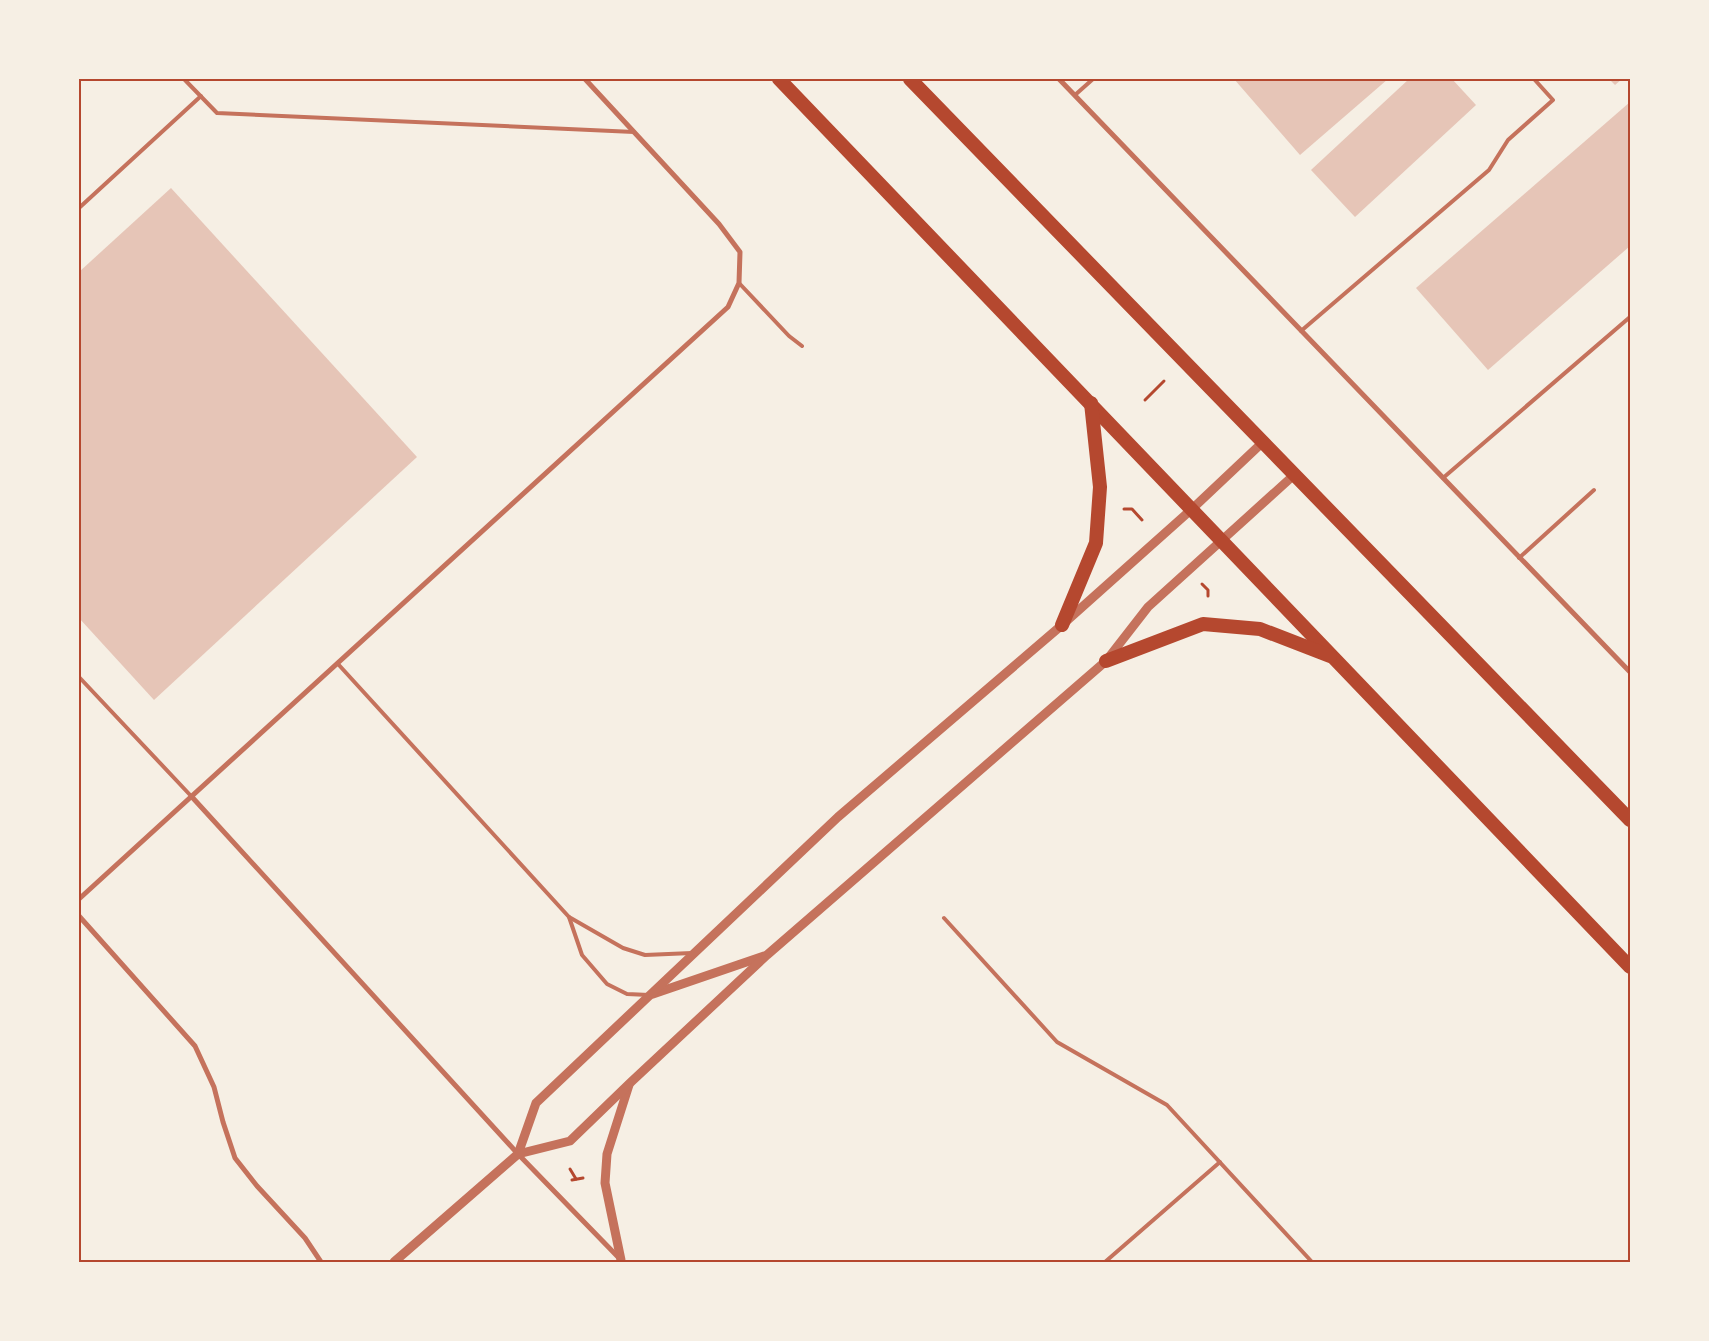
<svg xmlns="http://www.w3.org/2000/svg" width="1709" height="1341" font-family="Manrope,sans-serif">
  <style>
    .building { fill: #e6c5b7 }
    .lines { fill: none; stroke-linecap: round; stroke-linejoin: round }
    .path { stroke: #b5482f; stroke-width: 3 }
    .service { stroke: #c5725c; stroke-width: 4 }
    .minor { stroke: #c5725c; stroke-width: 5 }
    .tertiary { stroke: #c5725c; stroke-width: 9 }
    .trunk { stroke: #b5482f; stroke-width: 14 }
    .neatline { fill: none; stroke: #b5482f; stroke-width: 2 }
  </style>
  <rect width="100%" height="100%" fill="#f6efe4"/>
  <!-- building -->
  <g class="building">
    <path d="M 1234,79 L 1388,79 L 1300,155 Z"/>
    <path d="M 1409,79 L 1452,79 L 1476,105 L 1355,217 L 1311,170 Z"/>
    <path d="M 1609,79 L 1622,79 L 1615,85 Z"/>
    <path d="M 1630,102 L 1630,246 L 1488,370 L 1416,288 Z"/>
    <path d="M 171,188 L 417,457 L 154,700 L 79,618 L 79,272 Z"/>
  </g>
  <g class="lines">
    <!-- path -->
    <g class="path">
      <path d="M 1145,400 L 1164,381"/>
      <path d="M 1124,509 L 1132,509 L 1142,520"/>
      <path d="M 1202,584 L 1208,590 L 1208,596"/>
      <path d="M 570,1169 L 576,1179"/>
      <path d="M 572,1180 L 583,1178"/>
    </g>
    <!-- service -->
    <g class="service">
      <path d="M 184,79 L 217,113 L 634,132"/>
      <path d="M 1075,95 L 1093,79"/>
      <path d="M 79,208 L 201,96"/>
      <path d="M 739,283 L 789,336 L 802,346"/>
      <path d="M 1301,331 L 1489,170 L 1508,140 L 1553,100 L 1534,79"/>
      <path d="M 1443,478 L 1630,317"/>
      <path d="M 1519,558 L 1594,490"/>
      <path d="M 338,664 L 569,917 L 623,948 L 645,955 L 692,953"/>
      <path d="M 79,677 L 192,797"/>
      <path d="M 569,917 L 582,955 L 607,984 L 627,994 L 649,995"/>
      <path d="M 944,918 L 1057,1042 L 1167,1105 L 1312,1262"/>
      <path d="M 1105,1262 L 1220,1162"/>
    </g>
    <!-- minor -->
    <g class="minor">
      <path d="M 1059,79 L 1630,672"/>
      <path d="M 192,797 L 518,1154 L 620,1259"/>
      <path d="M 79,899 L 728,307 L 739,283 L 740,252 L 719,224 L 585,79"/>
      <path d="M 79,916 L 195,1046 L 214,1087 L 223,1122 L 235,1158 L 257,1186 L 305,1238 L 321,1262"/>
    </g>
    <!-- tertiary -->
    <g class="tertiary">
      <path d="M 653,994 L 764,956"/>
      <path d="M 518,1154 L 536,1103 L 838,817 L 1062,625 L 1192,509 L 1263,442"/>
      <path d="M 621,1260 L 605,1183 L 607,1154 L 629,1085"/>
      <path d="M 394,1262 L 518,1154 L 570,1141 L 630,1083 L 767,955 L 1106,661 L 1148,607 L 1294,475"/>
    </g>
    <!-- trunk -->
    <g class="trunk">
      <path d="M 779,79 L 1630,967"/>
      <path d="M 910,79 L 1630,820"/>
      <path d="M 1062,625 L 1096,543 L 1100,487 L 1091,403"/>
      <path d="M 1106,661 L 1203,624 L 1260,629 L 1330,656"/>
    </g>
  </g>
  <!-- border -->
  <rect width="1709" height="1341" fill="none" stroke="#f6efe4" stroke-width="160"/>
  <rect x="80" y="80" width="1549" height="1181" class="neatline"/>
</svg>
